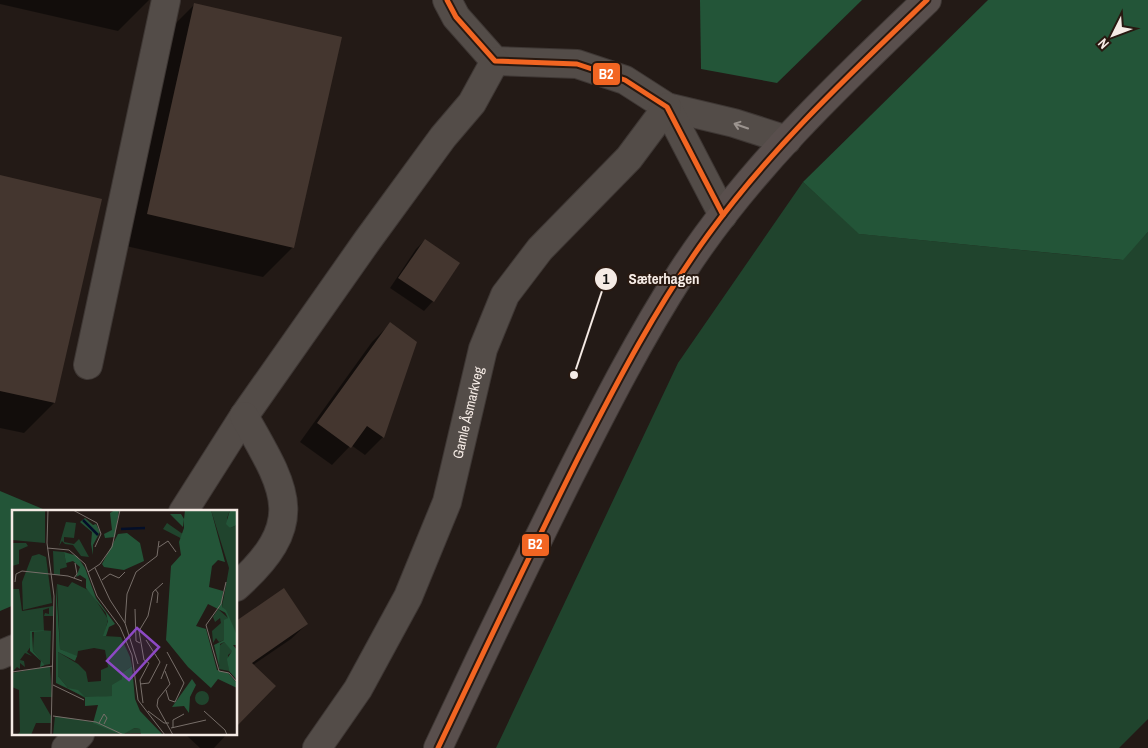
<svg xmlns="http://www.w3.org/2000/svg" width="1148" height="748" font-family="'Archivo Narrow',sans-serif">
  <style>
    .green { fill: #20442d }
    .forest { fill: #235538 }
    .shadow { fill: #0007 }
    .building { fill: #44362f }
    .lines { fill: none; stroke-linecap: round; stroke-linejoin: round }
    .street-casing { stroke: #3e3734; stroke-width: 30 }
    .secondary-casing { stroke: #3e3734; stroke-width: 30 }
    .street { stroke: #534c48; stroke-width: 28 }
    .secondary { stroke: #594f4d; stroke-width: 28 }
    .bus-1-casing { stroke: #281911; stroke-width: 9 }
    .bus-1 { stroke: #f26522; stroke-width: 5 }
    .oneway { stroke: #9c948f }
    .labels { text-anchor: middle; stroke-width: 4; stroke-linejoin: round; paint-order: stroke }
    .street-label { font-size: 14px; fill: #f5ebe5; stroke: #281911 }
    .inset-river { fill: none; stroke: #030e28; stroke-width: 2.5 }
    .inset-road { fill: none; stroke: #776e69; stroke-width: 1 }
    .view { fill: #8d49c5; fill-opacity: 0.15; stroke: #8d49c5; stroke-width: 2.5 }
    .inset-edge { fill: none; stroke: #f5ebe5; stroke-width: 2.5 }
    .leader { fill: none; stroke: #f5ebe5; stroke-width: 2 }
    .callout-dot { fill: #f5ebe5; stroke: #281911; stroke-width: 2 }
    .mark-label { font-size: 15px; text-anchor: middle; font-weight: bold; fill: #111 }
    .callout-label { font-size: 15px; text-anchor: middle; font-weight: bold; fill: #f5ebe5; stroke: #281911; stroke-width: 4; stroke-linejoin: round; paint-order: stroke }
    .line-badge { stroke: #281911; stroke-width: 2 }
    .badge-label { font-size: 14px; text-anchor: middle; font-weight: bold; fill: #fff }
  </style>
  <rect width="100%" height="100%" fill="#231a16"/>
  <!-- green -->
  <path class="green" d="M 803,182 L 860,234 L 1122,260 L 1148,232 L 1148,719 L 1119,748 L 496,748 L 678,363 Z"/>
  <!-- forest -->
  <g class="forest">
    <path d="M 700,0 L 862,0 L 777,83 L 701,69 Z"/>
    <path d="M 988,0 L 1148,0 L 1148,232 L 1123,260 L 859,234 L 803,182 Z"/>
    <path d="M 0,491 L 50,512 L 14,512 L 14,605 L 0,611 Z"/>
  </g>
  <!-- shadow -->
  <g class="shadow">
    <path d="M 0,0 L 149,0 L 118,31 L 0,4 Z"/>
    <path d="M 194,5 L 293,247 L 263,277 L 117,244 L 164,35 Z"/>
    <path d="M 0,177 L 54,403 L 24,433 L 0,428 Z"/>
    <path d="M 425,240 L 459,264 L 433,301 L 424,311 L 390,288 L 416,249 Z"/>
    <path d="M 390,324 L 383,437 L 365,455 L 351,445 L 332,465 L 300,442 L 372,342 Z"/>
    <path d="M 307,624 L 291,639 L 253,665 L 236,725 L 236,642 Z"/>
    <path d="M 185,734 L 227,734 L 214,748 L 200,748 Z"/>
  </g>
  <!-- building -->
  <g class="building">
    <path d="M 194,3 L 342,37 L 294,248 L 147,214 Z"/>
    <path d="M 0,175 L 102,199 L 55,403 L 0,391 Z"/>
    <path d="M 425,239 L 460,263 L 434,302 L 398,278 Z"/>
    <path d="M 390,322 L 417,342 L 384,438 L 367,426 L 351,448 L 317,423 Z"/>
    <path d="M 284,588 L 308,624 L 252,663 L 276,686 L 236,727 L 236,621 Z"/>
  </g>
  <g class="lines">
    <!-- street casing -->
    <g class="street-casing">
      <g id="street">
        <path d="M 447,0 L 456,17 L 495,61 L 577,64 L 625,80 L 667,107 L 734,123 L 787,140"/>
        <path d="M 667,107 L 723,215"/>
        <path d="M 88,365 L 166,0"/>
        <path d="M 183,512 L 244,416 L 367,241 L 443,137 L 472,103 L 495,61"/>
        <path d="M 236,587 C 309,522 286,490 244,416"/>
        <path d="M 0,655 L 14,649"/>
        <path d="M 66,748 L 80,734"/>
        <path id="s1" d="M 317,748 L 358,689 L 408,597 L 447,502 L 483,349 L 505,295 L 540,249 L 629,158 L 667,107"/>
      </g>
    </g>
    <!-- secondary casing -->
    <g class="secondary-casing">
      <path id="secondary" d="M 438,748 C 481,656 525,565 570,475 C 605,406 640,337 682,272 C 748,170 839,84 927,0"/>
    </g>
    <!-- street -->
    <use href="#street" class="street"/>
    <!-- secondary -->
    <use href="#secondary" class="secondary"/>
    <!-- bus-1 casing -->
    <g class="bus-1-casing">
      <g id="bus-1">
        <path d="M 447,0 L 456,17 L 495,61 L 577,64 L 625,80 L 667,107 L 723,215"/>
        <path d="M 438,748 C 484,651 530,554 578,458 C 617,382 657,305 708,235 C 771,148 850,74 927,0"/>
      </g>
    </g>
    <!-- bus-1 -->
    <use href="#bus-1" class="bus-1"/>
  </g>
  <!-- one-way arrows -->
  <defs><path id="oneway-shaft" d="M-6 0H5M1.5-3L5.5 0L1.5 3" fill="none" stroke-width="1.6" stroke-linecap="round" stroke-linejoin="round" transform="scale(1.25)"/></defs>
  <use class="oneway" href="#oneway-shaft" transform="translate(741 126) rotate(-161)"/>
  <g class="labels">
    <!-- street labels -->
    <g class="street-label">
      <text dy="5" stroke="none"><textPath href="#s1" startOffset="371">Gamle Åsmarkveg</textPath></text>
    </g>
  </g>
  <!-- overview -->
  <g transform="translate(12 510)">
    <rect width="225" height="225" fill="#231a16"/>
    <path d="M 0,0 L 33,0 L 33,33 L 0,30 ZM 199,0 L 218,0 L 215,8 L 218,18 L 225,15 L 225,125 L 210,97 L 217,58 ZM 54,12 L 64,13 L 62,28 L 52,27 L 52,32 L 62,34 L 67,29 L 77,47 L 69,46 L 61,35 L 53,34 L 50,31 L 47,36 ZM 155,13 L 185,34 L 184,36 L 151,19 ZM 0,33 L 14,33 L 16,36 L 7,40 L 7,54 L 0,56 ZM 41,41 L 52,42 L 55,57 L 48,59 L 48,65 L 42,65 ZM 27,44 L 34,47 L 40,93 L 11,100 L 10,72 L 20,46 ZM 60,72 L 78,81 L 96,109 L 92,126 L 109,127 L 118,147 L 120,156 L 110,163 L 110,169 L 101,186 L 73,188 L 56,178 L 46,166 L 46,142 L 66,154 L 74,162 L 76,172 L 89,171 L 89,160 L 96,157 L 93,140 L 82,138 L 66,141 L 65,147 L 48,139 L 45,74 L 56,77 ZM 0,79 L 7,79 L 10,101 L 41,96 L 41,106 L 32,106 L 33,103 L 37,104 L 37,98 L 31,100 L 32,121 L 39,121 L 38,154 L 33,155 L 21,141 L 22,121 L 18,121 L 19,136 L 15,142 L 20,146 L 13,143 L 8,150 L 12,151 L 13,157 L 8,153 L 8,159 L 5,157 L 0,162 ZM 206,99 L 216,108 L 213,111 L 212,130 L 207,132 L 204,128 L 201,133 L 200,121 L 209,113 L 208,108 L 203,112 L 201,107 ZM 212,132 L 221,141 L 216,145 L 217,161 L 207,159 L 207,136 ZM 38,156 L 40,187 L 28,187 L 39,206 L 39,213 L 24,213 L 19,225 L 5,225 L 8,222 L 7,180 L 0,177 L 0,163 ZM183 188a7 7 0 1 1 14 0a7 7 0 1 1-14 0ZM 43,206 L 128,219 L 130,223 L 41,225 Z" fill="#20442d"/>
    <path d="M 103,0 L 107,0 L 103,27 L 93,28 L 92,24 L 100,20 L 98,3 ZM 173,0 L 199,0 L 213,52 L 206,50 L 200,56 L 197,77 L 211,81 L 210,97 L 214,100 L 225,125 L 225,135 L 221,135 L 225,140 L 225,170 L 217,161 L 215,149 L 220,141 L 212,132 L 208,134 L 207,156 L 202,135 L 212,130 L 212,110 L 216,108 L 214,103 L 196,94 L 184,116 L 194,119 L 205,160 L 216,163 L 225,173 L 225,178 L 206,169 L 199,178 L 176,157 L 154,130 L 159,56 L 169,45 L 167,32 L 172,18 L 172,9 L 171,17 L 158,4 L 169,4 L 172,9 ZM 218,0 L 225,0 L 225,15 L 218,18 L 214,14 ZM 73,8 L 81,15 L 84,14 L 88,22 L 81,35 L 81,45 L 79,34 L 80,22 L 68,12 ZM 115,23 L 128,33 L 132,51 L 112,60 L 92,57 L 90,54 L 106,24 ZM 52,42 L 65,46 L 73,58 L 84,88 L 103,114 L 97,117 L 94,126 L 91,126 L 96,111 L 94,103 L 74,78 L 74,69 L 68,65 L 64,67 L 68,57 L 61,51 L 54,53 ZM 44,74 L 48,139 L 65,146 L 63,151 L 46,142 L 46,166 L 56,178 L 66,180 L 73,187 L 100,186 L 100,175 L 110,169 L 110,163 L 120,156 L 123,189 L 128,201 L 151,225 L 129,225 L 128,219 L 122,218 L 110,225 L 81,213 L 86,195 L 73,196 L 73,187 L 44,173 ZM 41,120 L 20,122 L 21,141 L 33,155 L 28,157 L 29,151 L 18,141 L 18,121 ZM 180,169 L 184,175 L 178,187 L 177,203 L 172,196 L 160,197 Z" fill="#235538"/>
    <path class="inset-river" d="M 71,10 L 86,25M 109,19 L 133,18"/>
    <path class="inset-road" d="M 36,0 L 35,33 L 42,86 L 39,225M 61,0 L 85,13 L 89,24 L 83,37M 147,37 L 156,31 L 164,42M 35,38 L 57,40 L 73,54 L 85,86 L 108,117 L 120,145 L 126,190 L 153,225M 83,58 L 98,90 L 113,113 L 126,154M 76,62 L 88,54 L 100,37 L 108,0M 62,68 L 65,64 L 63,53M 90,70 L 98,64 L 107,68 L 113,62M 3,72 L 4,64 L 10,61 L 56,66 L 70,71M 214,72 L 209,94 L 194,115 L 207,161 L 217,163 L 225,172M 143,79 L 146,83 L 145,93M 123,99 L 124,131 L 128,133M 113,113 L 115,84 L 124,62 L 145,46 L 147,31M 132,150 L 127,121 L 136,106 L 141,82 L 151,73M 153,161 L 158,174 L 146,189 L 145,196 L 161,225M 0,162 L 41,156M 149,169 L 155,154M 128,174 L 137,173 L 148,152 L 134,130M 41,175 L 72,190M 154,180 L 157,190 L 163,192 L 172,173 L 155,142M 131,193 L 128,170 L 137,153 L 132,150M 136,201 L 152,213 L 157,213M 192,201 L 213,220 L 215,225M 41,206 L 84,212 L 112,225M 87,213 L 92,204 L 95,208 L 92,214M 159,218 L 194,210M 161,218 L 161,210 L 172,204"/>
    <path class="view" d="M 125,118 L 147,137 L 117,170 L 95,151 Z"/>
    <rect width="225" height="225" class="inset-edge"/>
  </g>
  <!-- callouts -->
  <path class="leader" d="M574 375L606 279"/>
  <g class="callout-dot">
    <circle cx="574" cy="375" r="5"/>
    <circle cx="606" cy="279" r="12"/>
  </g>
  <g class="mark-label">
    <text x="606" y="284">1</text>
  </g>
  <g class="callout-label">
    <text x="664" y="284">Sæterhagen</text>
  </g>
  <g class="line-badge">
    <rect x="592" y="62" width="29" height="24" rx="5" fill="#f26522"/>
    <rect x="521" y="533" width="29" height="24" rx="5" fill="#f26522"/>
  </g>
  <g class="badge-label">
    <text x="606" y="79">B2</text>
    <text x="535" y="549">B2</text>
  </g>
  <!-- north arrow -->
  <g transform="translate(1113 35) rotate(228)" stroke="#281911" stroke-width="4" paint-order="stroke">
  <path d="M0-4L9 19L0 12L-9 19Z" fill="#f5ebe5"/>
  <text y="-8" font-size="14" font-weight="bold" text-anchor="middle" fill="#f5ebe5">N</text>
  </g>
</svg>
